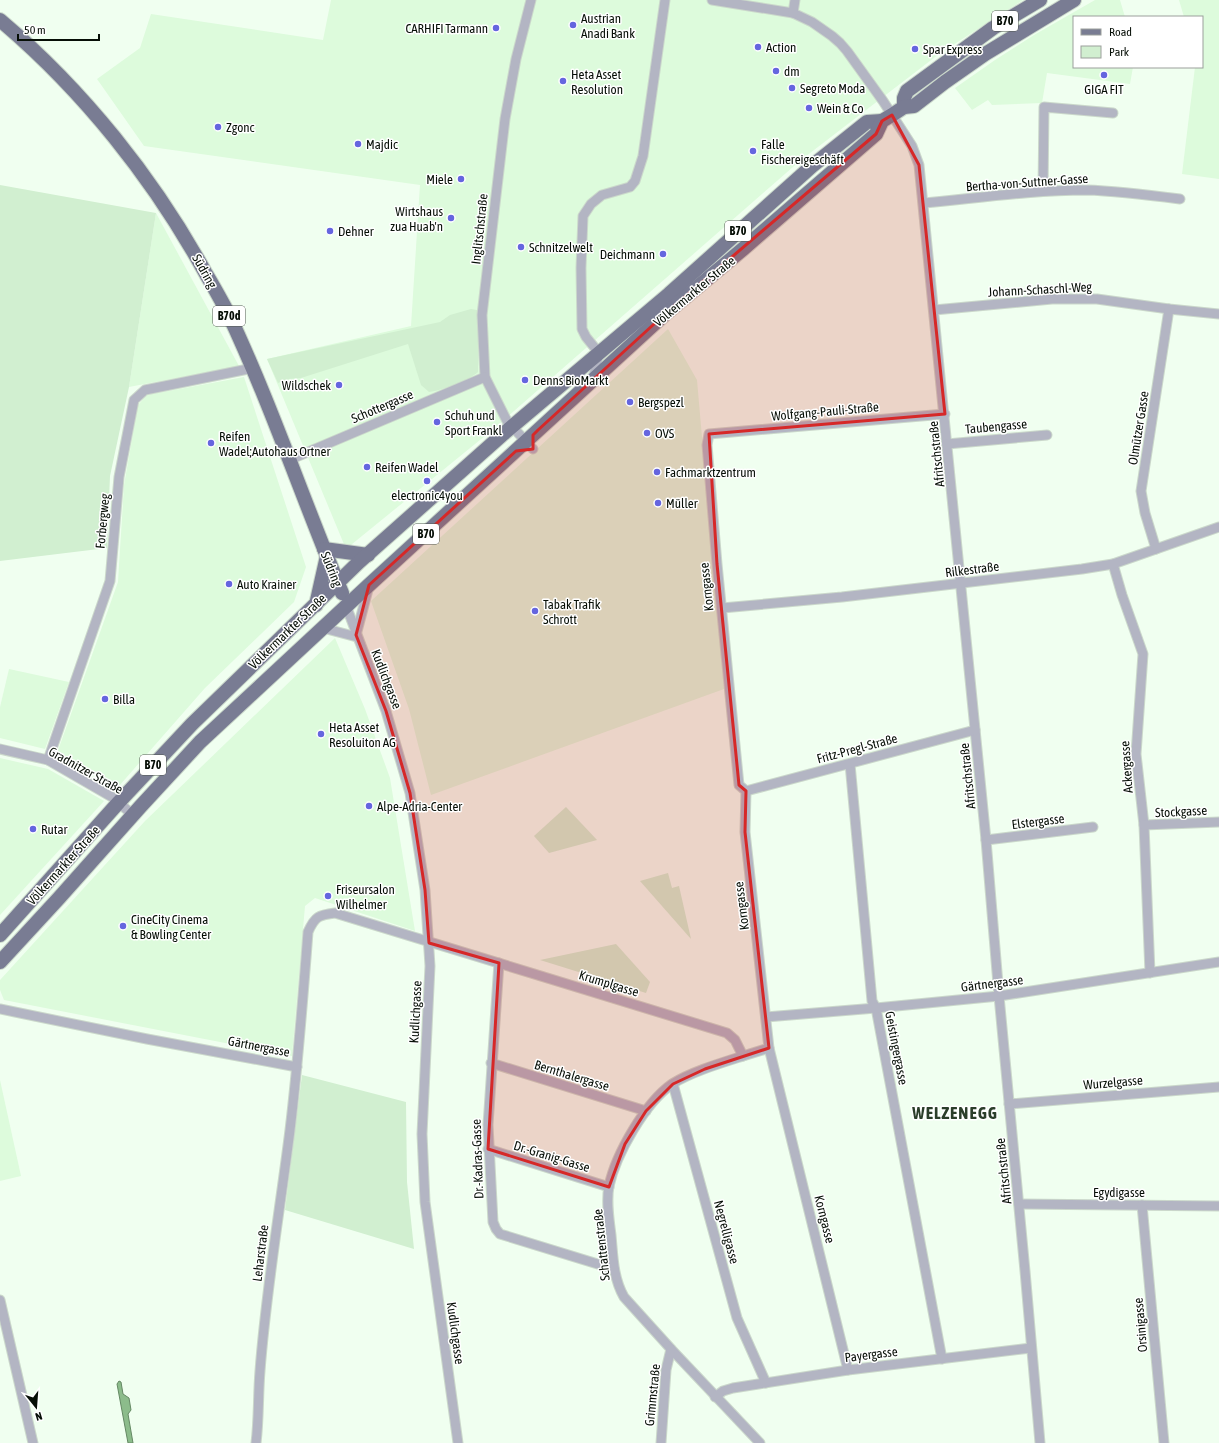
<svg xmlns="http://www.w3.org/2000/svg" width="1219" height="1443" font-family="'Asap Condensed',sans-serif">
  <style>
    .built { fill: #ddfbdc }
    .green { fill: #d1efd0 }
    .water { fill: #8cbc8b; stroke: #648863 }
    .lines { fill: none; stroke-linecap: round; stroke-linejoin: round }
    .street-casing { stroke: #cbd8cb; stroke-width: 11 }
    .primary-casing { stroke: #cbd8cb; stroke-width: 16 }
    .street { stroke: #b3b5c3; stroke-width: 9 }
    .primary { stroke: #797c93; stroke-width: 14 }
    .marked { fill: #d62828; fill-opacity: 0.2; stroke: #d62828; stroke-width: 3; stroke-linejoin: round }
    .poi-dot { fill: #6565df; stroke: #fff; stroke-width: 1.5 }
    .labels { text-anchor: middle; stroke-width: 3; stroke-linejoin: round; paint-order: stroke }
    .shield { fill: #fff; stroke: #515651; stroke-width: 1 }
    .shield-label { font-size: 12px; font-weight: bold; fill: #060e06 }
    .poi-label { font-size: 13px; fill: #060e06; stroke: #fff; text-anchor: start }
    .street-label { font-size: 13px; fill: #060e06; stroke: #fff }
    .district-label { font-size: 17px; font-weight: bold; letter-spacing: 1px; fill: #2b3e2a; stroke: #fff }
  </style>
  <rect width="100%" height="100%" fill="#f0fff0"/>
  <!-- built -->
  <g class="built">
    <path d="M 331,0 L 1023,0 L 939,54 L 801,160 L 491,431 L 346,549 L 267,359 L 411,326 L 420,185 L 144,146 L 97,79 L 140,48 L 151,14 L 323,40 Z"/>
    <path d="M 1095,0 L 1120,0 L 1125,17 L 1074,17 L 1074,67 L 1133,67 L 1130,84 L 1047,73 L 1042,103 L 992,105 L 988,100 L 972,110 L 955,88 L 995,60 L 1034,35 Z"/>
    <path d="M 1179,0 L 1219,0 L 1219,179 L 1182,174 L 1195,67 L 1202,67 L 1202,17 L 1184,17 Z"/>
    <path d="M 156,213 L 239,366 L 129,387 Z"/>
    <path d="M 668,329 L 697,380 L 724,689 L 431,795 L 409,709 L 371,601 Z"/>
    <path d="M 244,377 L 306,567 L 294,602 L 205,688 L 119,786 L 56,756 L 118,582 L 124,485 L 138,405 L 147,395 Z"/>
    <path d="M 335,638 L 365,709 L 390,778 L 415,931 L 315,898 L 305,906 L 292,1056 L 4,1000 L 0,990 L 0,980 L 145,821 Z"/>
    <path d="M 9,669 L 69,682 L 45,749 L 0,738 L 0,707 Z"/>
    <path d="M 0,758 L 48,769 L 104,801 L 0,915 Z"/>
    <path d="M 0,1080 L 21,1176 L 0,1181 Z"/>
  </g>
  <!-- green -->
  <g class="green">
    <path d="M 0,185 L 156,213 L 129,387 L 110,476 L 107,548 L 0,561 Z"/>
    <path d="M 471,309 L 477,310 L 478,313 L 478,372 C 468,381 443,390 429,392 L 421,385 L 408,344 L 301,378 L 288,379 L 278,383 L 267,359 L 440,322 L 450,315 Z"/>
    <path d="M 566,807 L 597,840 L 549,853 L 534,836 Z"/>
    <path d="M 668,873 L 672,888 L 679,886 L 691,939 L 640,881 Z"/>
    <path d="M 616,944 L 650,982 L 646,993 L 540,960 Z"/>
    <path d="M 302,1075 L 406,1102 L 407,1182 L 414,1249 L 285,1210 Z"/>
  </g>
  <!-- water -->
  <path class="water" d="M 119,1381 L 121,1382 L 123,1394 L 129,1398 L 131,1410 L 128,1414 L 133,1443 L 128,1443 L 117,1384 Z"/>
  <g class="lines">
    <!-- street casing -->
    <g class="street-casing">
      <g id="street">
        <path d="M 531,0 L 516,59 L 505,119 L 482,315 L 485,377 L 507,421 L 533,449"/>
        <path d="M 712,0 L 793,13 L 812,22 L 832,36 L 840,43 L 847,51 L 883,101 L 912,146 L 919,165 L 986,840 L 999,996 L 1025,1271 L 1040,1443"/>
        <path d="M 793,13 L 795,0"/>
        <path d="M 1043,191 L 1044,107 L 1113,113"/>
        <path d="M 924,203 C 978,198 1032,190 1086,190 C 1117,191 1149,195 1180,199"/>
        <path d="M 934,310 L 1052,299 L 1097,299 L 1169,309 L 1219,314"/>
        <path d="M 593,379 L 599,353 L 586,337 L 582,329 L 581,268 L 583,216 L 591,204 L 602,195 L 630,187 L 635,181 L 643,156 L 665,0"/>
        <path d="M 947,444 L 1047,435"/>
        <path d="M 289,460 L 485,377"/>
        <path d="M 1156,549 L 1145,513 L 1141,491 L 1169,309"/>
        <path d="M 1113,564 L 1122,595 L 1143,654 L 1136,754 L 1144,825 L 1150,973"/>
        <path d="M 345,603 L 386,711 L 410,793 L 425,890 L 430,966 L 422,1134 L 425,1202 L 458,1443"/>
        <path d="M 722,608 L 842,597 L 1082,569 L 1113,564 L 1219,527"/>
        <path d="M 323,628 L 357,637"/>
        <path d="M 356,635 L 369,586"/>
        <path d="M 0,749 L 48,760 L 112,797 L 133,815"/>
        <path d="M 48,760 L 110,581 L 119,477 L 134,400 L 145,390 L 253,368"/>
        <path d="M 850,764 L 872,1001 L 876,1008 L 942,1359"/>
        <path d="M 746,791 L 975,730"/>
        <path d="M 1144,825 L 1219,822"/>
        <path d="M 986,840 L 1093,827"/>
        <path d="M 499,963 L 488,1125 L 493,1222 L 496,1229 L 500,1234 L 614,1269"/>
        <path d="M 0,1009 L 147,1039 L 297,1067"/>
        <path d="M 766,1017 L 876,1008 L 999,996 L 1219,962"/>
        <path d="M 743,1056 C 721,1063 691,1072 672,1084 C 645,1103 616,1154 609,1186 C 606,1202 609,1219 611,1235 C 613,1256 613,1278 624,1297 L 671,1349 L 760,1443"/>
        <path d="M 491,1063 L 646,1111"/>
        <path d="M 673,1084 L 737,1318 L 766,1383"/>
        <path d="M 1009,1104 L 1219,1087"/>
        <path d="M 488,1149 L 609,1187"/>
        <path d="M 1019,1204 L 1219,1206"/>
        <path d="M 1142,1205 L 1164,1443"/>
        <path d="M 0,1300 L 33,1443"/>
        <path d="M 848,1370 L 769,1048 L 745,832 L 746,791 L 739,785 L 717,564 L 707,445 L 709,434 L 945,414"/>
        <path d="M 715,1397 L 723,1391 L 733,1388 L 848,1370 L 1031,1348"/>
        <path d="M 256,1443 C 259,1419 258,1395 260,1371 C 266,1290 280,1210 290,1130 C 298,1064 303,998 308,932 C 315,916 319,915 335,913 C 465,954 597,992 727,1033 L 735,1040 L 743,1056 L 769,1048"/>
        <path d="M 661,1443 L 666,1370 L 671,1349"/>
      </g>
    </g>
    <!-- primary casing -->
    <g class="primary-casing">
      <g id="primary">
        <path d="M 0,20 C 83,90 154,179 206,274 C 214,287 221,300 228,313 C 271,404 303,500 342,593"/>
        <path d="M 904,107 L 904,98 L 907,91 L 993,28 L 1040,0"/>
        <path d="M 324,549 L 368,555"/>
        <path d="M 316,605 L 327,556"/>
        <path d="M 0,935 L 119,802 L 192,724 L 359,562 L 502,435 L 669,294 L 812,166 L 867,122 L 882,121"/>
        <path d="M 0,962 L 59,898 L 140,807 L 200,742 L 369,585 L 665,314 L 743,249 L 876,134 L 882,121 L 892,115 L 904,107 L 914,106 L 945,82 L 985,54 L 1074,0"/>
      </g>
    </g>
    <!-- street -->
    <use href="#street" class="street"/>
    <!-- primary -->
    <use href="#primary" class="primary"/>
  </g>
  <!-- marked area -->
  <path class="marked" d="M 892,115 L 919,165 L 945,414 L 709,434 L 717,564 L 739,785 L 746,791 L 745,832 L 769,1048 L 705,1069 L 673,1084 L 646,1111 L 625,1144 L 609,1187 L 488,1149 L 499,963 L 429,943 L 425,890 L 410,793 L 386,711 L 356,635 L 369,585 L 516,451 L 533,449 L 533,435 L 538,430 L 665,314 L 876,134 L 882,121 Z"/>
  <!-- markers -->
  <g class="poi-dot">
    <circle cx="573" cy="25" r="4"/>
    <circle cx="496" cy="28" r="4"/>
    <circle cx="758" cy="47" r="4"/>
    <circle cx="915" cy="49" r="4"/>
    <circle cx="776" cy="71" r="4"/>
    <circle cx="1104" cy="75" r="4"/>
    <circle cx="563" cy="81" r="4"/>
    <circle cx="792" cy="88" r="4"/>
    <circle cx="809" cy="108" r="4"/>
    <circle cx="218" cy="127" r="4"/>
    <circle cx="358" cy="144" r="4"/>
    <circle cx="753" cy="151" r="4"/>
    <circle cx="461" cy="179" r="4"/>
    <circle cx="451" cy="218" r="4"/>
    <circle cx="330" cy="231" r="4"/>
    <circle cx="521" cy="247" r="4"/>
    <circle cx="663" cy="254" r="4"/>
    <circle cx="525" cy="380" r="4"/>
    <circle cx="339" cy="385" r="4"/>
    <circle cx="630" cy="402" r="4"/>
    <circle cx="437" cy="422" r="4"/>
    <circle cx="647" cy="433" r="4"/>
    <circle cx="211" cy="443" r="4"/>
    <circle cx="367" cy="467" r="4"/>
    <circle cx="657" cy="472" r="4"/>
    <circle cx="427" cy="481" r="4"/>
    <circle cx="658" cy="503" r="4"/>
    <circle cx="229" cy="584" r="4"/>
    <circle cx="535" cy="611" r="4"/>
    <circle cx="105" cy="699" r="4"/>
    <circle cx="321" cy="734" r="4"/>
    <circle cx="369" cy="806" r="4"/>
    <circle cx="33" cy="829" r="4"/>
    <circle cx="328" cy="896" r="4"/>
    <circle cx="123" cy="926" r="4"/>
  </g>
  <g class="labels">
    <!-- shield labels -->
    <g class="shield">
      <rect x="992" y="11" width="26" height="20" rx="3"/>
      <rect x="725" y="221" width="26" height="20" rx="3"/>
      <rect x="213" y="306" width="32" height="20" rx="3"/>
      <rect x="413" y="524" width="26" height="20" rx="3"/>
      <rect x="140" y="755" width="26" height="20" rx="3"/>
    </g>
    <g class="shield-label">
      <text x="1005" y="25">B70</text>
      <text x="738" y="235">B70</text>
      <text x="229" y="320">B70d</text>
      <text x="426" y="538">B70</text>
      <text x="153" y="769">B70</text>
    </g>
    <!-- poi labels -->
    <g class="poi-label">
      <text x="581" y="23">Austrian<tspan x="581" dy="15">Anadi Bank</tspan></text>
      <text x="488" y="33" text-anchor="end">CARHIFI Tarmann</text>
      <text x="766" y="52">Action</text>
      <text x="923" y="54">Spar Express</text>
      <text x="784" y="76">dm</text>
      <text x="571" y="79">Heta Asset<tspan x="571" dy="15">Resolution</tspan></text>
      <text x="800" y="93">Segreto Moda</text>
      <text x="1104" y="94" text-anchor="middle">GIGA FIT</text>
      <text x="817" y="113">Wein &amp; Co</text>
      <text x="226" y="132">Zgonc</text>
      <text x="366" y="149">Majdic</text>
      <text x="761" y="149">Falle<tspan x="761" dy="15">Fischereigeschäft</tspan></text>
      <text x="453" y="184" text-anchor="end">Miele</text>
      <text x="443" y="216" text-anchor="end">Wirtshaus<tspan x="443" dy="15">zua Huab'n</tspan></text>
      <text x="338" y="236">Dehner</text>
      <text x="529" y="252">Schnitzelwelt</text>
      <text x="655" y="259" text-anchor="end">Deichmann</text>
      <text x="533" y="385">Denns BioMarkt</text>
      <text x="331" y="390" text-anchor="end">Wildschek</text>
      <text x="638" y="407">Bergspezl</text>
      <text x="445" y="420">Schuh und<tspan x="445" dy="15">Sport Frankl</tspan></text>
      <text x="655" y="438">OVS</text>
      <text x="219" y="441">Reifen<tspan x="219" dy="15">Wadel;Autohaus Ortner</tspan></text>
      <text x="375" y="472">Reifen Wadel</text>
      <text x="665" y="477">Fachmarktzentrum</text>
      <text x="427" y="500" text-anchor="middle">electronic4you</text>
      <text x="666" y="508">Müller</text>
      <text x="237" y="589">Auto Krainer</text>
      <text x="543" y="609">Tabak Trafik<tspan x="543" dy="15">Schrott</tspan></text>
      <text x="113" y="704">Billa</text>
      <text x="329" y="732">Heta Asset<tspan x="329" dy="15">Resoluiton AG</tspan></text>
      <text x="377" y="811">Alpe-Adria-Center</text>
      <text x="41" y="834">Rutar</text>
      <text x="336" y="894">Friseursalon<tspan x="336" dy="15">Wilhelmer</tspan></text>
      <text x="131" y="924">CineCity Cinema<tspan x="131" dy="15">&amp; Bowling Center</tspan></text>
    </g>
    <!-- street labels -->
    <g class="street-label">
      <text transform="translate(1027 182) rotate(-4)" y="5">Bertha-von-Suttner-Gasse</text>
      <text transform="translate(479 229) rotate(-84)" y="5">Inglitschstraße</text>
      <text transform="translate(205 271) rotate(61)" y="5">Südring</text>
      <text transform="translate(1040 289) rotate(-3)" y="5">Johann-Schaschl-Weg</text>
      <text transform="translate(694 291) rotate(-40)" y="5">Völkermarkter Straße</text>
      <text transform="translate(382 406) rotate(-23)" y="5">Schottergasse</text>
      <text transform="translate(825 411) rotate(-5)" y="5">Wolfgang-Pauli-Straße</text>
      <text transform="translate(996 426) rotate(-5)" y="5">Taubengasse</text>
      <text transform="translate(1138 428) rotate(-81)" y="5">Olmützer Gasse</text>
      <text transform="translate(936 454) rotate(-96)" y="5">Afritschstraße</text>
      <text transform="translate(102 521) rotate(-85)" y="5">Forbergweg</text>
      <text transform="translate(332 569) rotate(68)" y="5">Südring</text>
      <text transform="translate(972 569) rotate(-7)" y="5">Rilkestraße</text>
      <text transform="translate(706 587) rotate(-96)" y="5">Korngasse</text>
      <text transform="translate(287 631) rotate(-44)" y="5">Völkermarkter Straße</text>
      <text transform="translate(387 679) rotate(69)" y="5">Kudlichgasse</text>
      <text transform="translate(857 748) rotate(-15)" y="5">Fritz-Pregl-Straße</text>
      <text transform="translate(1126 767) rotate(-94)" y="5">Ackergasse</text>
      <text transform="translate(86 770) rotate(29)" y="5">Gradnitzer Straße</text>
      <text transform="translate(967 776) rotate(-96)" y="5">Afritschstraße</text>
      <text transform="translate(1181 811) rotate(-3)" y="5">Stockgasse</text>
      <text transform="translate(1038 821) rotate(-7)" y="5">Elstergasse</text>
      <text transform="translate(63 865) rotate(-48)" y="5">Völkermarkter Straße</text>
      <text transform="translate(741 906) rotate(-97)" y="5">Korngasse</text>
      <text transform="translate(609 983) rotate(17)" y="5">Krumplgasse</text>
      <text transform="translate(992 983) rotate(-7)" y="5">Gärtnergasse</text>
      <text transform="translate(415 1012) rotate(-87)" y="5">Kudlichgasse</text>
      <text transform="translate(259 1046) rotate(11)" y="5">Gärtnergasse</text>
      <text transform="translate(897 1048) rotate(79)" y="5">Geistingergasse</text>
      <text transform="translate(572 1075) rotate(17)" y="5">Bernthalergasse</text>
      <text transform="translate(1113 1082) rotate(-5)" y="5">Wurzelgasse</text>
      <text transform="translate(552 1156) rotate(17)" y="5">Dr.-Granig-Gasse</text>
      <text transform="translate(477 1159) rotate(-92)" y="5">Dr.-Kadras-Gasse</text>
      <text transform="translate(1003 1171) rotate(-96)" y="5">Afritschstraße</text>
      <text x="1119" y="1197">Egydigasse</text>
      <text transform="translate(825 1219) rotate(76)" y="5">Korngasse</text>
      <text transform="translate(727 1232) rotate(75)" y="5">Negrelligasse</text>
      <text transform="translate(601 1245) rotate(-96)" y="5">Schattenstraße</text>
      <text transform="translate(260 1253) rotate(-83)" y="5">Leharstraße</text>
      <text transform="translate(1140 1325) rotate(-95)" y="5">Orsinigasse</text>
      <text transform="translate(456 1333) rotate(82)" y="5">Kudlichgasse</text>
      <text transform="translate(871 1354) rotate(-7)" y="5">Payergasse</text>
      <text transform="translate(652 1395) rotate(-84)" y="5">Grimmstraße</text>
    </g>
    <!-- district labels -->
    <g class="district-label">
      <text x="955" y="1119">WELZENEGG</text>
    </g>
  </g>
  <!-- legend -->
  <rect x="1073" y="16" width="130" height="52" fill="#ffffff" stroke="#9b9f9b"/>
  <rect x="1081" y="29" width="20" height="6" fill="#797c93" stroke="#9b9f9b"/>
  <text x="1109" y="36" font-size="12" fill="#060e06">Road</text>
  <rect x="1081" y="46" width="20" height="12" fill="#d1efd0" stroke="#9b9f9b"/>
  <text x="1109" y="56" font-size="12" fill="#060e06">Park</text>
  <!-- north arrow -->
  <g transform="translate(36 1407) rotate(163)" stroke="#ffffff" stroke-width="3" paint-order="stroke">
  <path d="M0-3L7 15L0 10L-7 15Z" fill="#060e06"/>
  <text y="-6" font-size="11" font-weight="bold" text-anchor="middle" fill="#060e06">N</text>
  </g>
  <!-- scale -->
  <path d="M18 34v6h81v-6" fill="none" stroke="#060e06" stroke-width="2"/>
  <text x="24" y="34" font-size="12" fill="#060e06" stroke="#ffffff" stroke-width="3" paint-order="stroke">50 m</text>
</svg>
